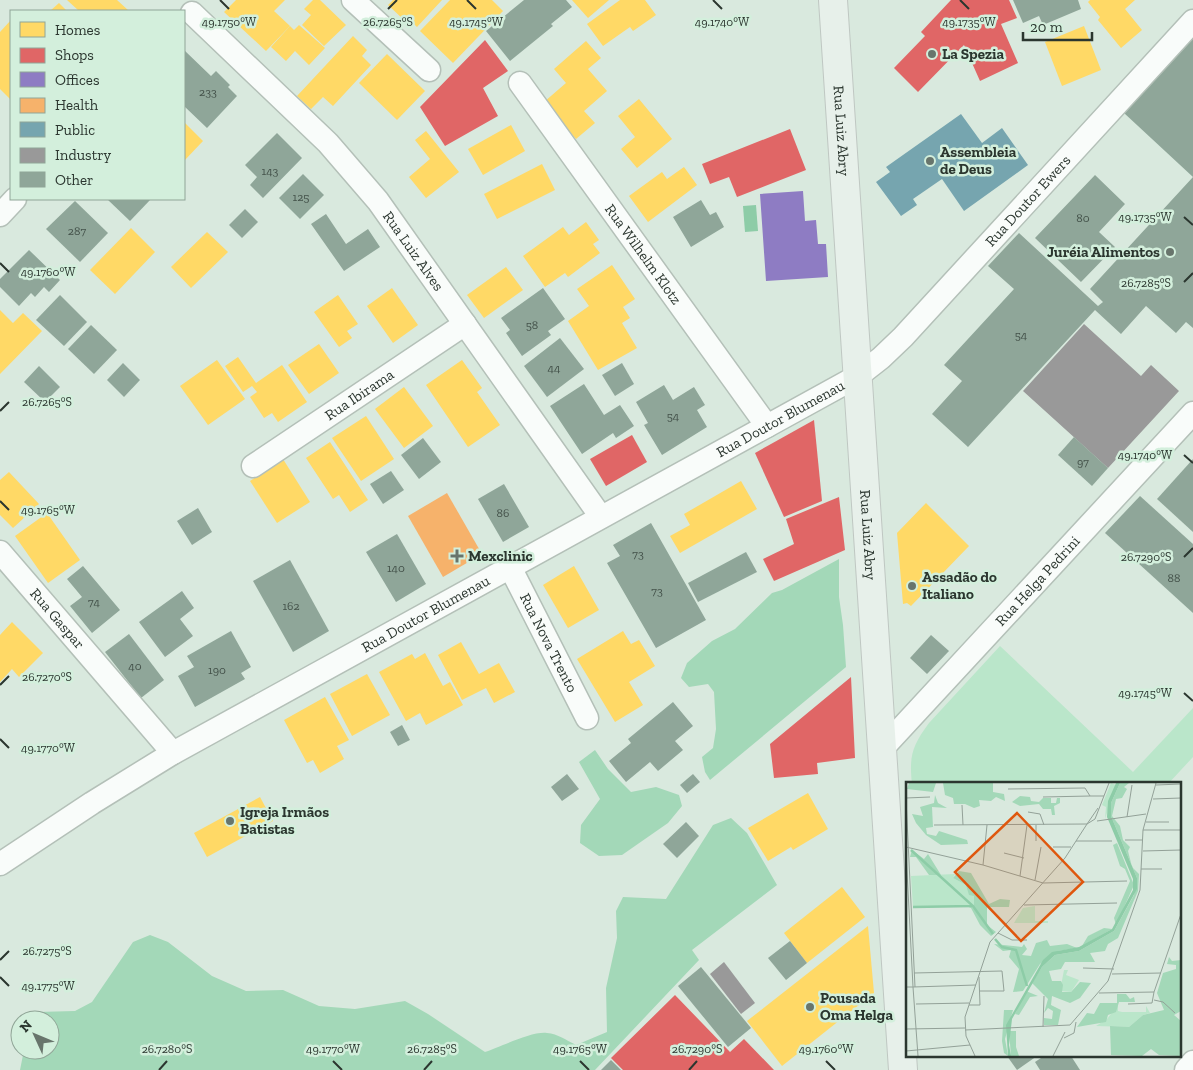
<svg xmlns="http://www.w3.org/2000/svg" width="1193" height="1070" font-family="'Zilla Slab',serif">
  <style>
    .green { fill: #bae6ca }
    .forest { fill: #a3d8b8 }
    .water { fill: #8dcca7 }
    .homes { fill: #ffd966 }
    .shops { fill: #e06666 }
    .offices { fill: #8e7cc3 }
    .health { fill: #f6b26b }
    .public { fill: #76a5af }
    .industry { fill: #999 }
    .building { fill: #8fa699 }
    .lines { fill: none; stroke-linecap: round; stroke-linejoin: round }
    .minor-casing { stroke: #b4c0b8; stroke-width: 25 }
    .major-casing { stroke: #bfc7c2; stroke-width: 30 }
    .minor { stroke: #f9fcfa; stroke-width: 22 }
    .major { stroke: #e7f0ea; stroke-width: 28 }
    .ticks { fill: none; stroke: #2b362f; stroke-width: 2 }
    .poi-dot { fill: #68756c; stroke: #d3efdc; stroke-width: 2 }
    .labels { text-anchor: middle; stroke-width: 5; stroke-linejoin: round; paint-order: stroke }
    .number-label { font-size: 12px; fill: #44524a }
    .poi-label { font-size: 15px; font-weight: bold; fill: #2b362f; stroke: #d3efdc; text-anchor: start }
    .street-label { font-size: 15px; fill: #2b362f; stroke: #d3efdc }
    .inset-river { fill: none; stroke: #8dcca7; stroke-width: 2.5 }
    .inset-road { fill: none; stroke: #93a198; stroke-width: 1 }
    .view { fill: #df570e; fill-opacity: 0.15; stroke: #df570e; stroke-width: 2.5 }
    .inset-edge { fill: none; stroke: #2b362f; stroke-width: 2.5 }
    .ticks-label { font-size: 12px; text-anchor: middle; fill: #2b362f; stroke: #d3efdc; stroke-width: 5; stroke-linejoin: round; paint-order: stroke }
  </style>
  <rect width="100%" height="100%" fill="#d9e9de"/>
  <!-- green -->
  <path class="green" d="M 1000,646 L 1133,772 L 1193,708 L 1193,757 L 1168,784 L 912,784 C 909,756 912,746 929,723 Z"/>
  <!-- forest -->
  <g class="forest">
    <path d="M 839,559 L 839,597 L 843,625 L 846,667 L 710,780 L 705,772 L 702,757 L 713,748 L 716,729 L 714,692 L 708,684 L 689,687 L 681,678 L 687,663 L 712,641 L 735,629 L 772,593 L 782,590 Z"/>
    <path d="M 595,750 L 608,769 L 631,792 L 656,787 L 679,795 L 682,806 L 668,823 L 622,855 L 599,856 L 580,843 L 581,825 L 600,799 L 579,762 Z"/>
    <path d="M 731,818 L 747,833 L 777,885 L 692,950 L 699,960 L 595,1070 L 20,1070 L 24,1050 L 50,1050 L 50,1020 L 30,1020 L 37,1012 L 75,1011 L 92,1002 L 133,942 L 150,935 L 168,942 L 212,976 L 246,991 L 283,990 L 319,1006 L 355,1009 L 405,1001 L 428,1014 L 485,1052 C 500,1047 532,1031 547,1033 C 558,1034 566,1040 576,1045 L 607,1032 L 606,988 L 617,938 L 616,911 L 623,897 L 666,899 L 713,825 Z"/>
  </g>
  <!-- water -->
  <path class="water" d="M 756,205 L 758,231 L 745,232 L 743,206 Z"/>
  <!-- homes -->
  <g class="homes">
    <path d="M 67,0 L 117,0 L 129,11 L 79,11 Z"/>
    <path d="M 236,0 L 285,0 L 274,11 L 290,26 L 266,51 L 224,12 Z"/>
    <path d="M 313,0 L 320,0 L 346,25 L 324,46 L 302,25 L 311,15 L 304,9 Z"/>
    <path d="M 393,0 L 442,0 L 417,27 L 407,17 L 404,20 L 388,5 Z"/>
    <path d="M 450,0 L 492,0 L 503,11 L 453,63 L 420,31 Z"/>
    <path d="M 572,0 L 609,0 L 588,18 Z"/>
    <path d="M 620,0 L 645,0 L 656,15 L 633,31 L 630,27 L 603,46 L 587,24 Z"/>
    <path d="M 1090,0 L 1135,0 L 1125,9 L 1142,30 L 1121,48 L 1098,20 L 1100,17 L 1088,2 Z"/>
    <path d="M 59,3 L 67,11 L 50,11 Z"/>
    <path d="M 11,20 L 11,100 L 0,89 L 0,32 Z"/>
    <path d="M 299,25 L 325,48 L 309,65 L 295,51 L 286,61 L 271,47 L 290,26 L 294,30 Z"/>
    <path d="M 1084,26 L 1101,70 L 1062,86 L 1045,42 Z"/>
    <path d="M 353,36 L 367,50 L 362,56 L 371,65 L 333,106 L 323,97 L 311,109 L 297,96 Z"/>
    <path d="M 586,41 L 601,58 L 588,69 L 607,91 L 584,111 L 595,123 L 576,139 L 544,102 L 566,83 L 554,69 Z"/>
    <path d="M 387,54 L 425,91 L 397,120 L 359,83 Z"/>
    <path d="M 639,99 L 672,139 L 637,168 L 621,149 L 635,137 L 618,116 Z"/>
    <path d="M 184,122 L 203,141 L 184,161 Z"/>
    <path d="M 511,125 L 525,151 L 483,175 L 468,149 Z"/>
    <path d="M 426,131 L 459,172 L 426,198 L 409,177 L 430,159 L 415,140 Z"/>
    <path d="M 542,164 L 555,190 L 497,219 L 484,194 Z"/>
    <path d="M 684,167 L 697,185 L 648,222 L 629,196 L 662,172 L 667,179 Z"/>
    <path d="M 586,222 L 599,240 L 593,244 L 600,253 L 568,277 L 565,273 L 545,287 L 523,256 L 563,227 L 569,235 Z"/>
    <path d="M 131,228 L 155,252 L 115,294 L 90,270 Z"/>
    <path d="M 207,232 L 228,252 L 191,288 L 171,267 Z"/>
    <path d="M 612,265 L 635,299 L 623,307 L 630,318 L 622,323 L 637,348 L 598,370 L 568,321 L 589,306 L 577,289 Z"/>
    <path d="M 506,267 L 523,290 L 484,318 L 467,295 Z"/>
    <path d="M 392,288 L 418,325 L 393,343 L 367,306 Z"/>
    <path d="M 338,295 L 358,324 L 347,331 L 352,338 L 339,347 L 314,312 Z"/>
    <path d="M 0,310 L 13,323 L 23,313 L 42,331 L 0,374 Z"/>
    <path d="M 319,344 L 339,373 L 309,394 L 288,365 Z"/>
    <path d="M 238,357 L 256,383 L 282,365 L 307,402 L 278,422 L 272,413 L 264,418 L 250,397 L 257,392 L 252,386 L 243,392 L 225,366 Z"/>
    <path d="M 217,360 L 245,399 L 208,425 L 180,386 Z"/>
    <path d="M 462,360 L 482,388 L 477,392 L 500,425 L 468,447 L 426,385 Z"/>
    <path d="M 404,387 L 433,426 L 404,448 L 375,409 Z"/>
    <path d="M 366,416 L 394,459 L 361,481 L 332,438 Z"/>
    <path d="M 330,442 L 368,500 L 350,512 L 339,495 L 333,499 L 306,458 Z"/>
    <path d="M 283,459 L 310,502 L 277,523 L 250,481 Z"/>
    <path d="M 9,472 L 39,504 L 13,528 L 0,515 L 0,480 Z"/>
    <path d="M 741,481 L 757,509 L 680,553 L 670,536 L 690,525 L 684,514 Z"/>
    <path d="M 926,503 L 969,546 L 911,606 L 907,603 L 903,604 L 897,533 Z"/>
    <path d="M 47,513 L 80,560 L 48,583 L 15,536 Z"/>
    <path d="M 574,566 L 599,610 L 568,628 L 543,585 Z"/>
    <path d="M 12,622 L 43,653 L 19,677 L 12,669 L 0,682 L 0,635 Z"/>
    <path d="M 623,631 L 631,644 L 639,640 L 655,666 L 629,682 L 643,705 L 615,722 L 577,659 Z"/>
    <path d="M 461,642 L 479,674 L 499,663 L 515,692 L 494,703 L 486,688 L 462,700 L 438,655 Z"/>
    <path d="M 425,653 L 443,686 L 450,682 L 463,705 L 426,725 L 420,713 L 406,721 L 379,672 L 412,654 L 415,659 Z"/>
    <path d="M 367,674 L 390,715 L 352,736 L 330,694 Z"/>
    <path d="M 325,697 L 349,740 L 337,746 L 344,759 L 320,773 L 313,760 L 307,763 L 284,720 Z"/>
    <path d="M 808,793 L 828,829 L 793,850 L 791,847 L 768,861 L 748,828 Z"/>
    <path d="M 260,797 L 273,821 L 207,857 L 194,833 Z"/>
    <path d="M 842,887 L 865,917 L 807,963 L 784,933 Z"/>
    <path d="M 868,926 L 874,993 L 782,1066 L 747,1021 Z"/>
  </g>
  <!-- shops -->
  <g class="shops">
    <path d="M 951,0 L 1009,0 L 1017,18 L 1001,24 L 1018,63 L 980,81 L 964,45 L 918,92 L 894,68 L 925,36 L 921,32 Z"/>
    <path d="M 485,40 L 508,71 L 483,88 L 498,116 L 445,146 L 420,107 Z"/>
    <path d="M 790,129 L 806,170 L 737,197 L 729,177 L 710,184 L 702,164 Z"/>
    <path d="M 814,420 L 822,501 L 784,517 L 755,453 Z"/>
    <path d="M 632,435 L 647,462 L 606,486 L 590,459 Z"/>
    <path d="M 839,497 L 845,550 L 774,581 L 763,559 L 794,544 L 786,519 Z"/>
    <path d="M 851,677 L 855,758 L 817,763 L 818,774 L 774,778 L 770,744 Z"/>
    <path d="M 675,995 L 730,1052 L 744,1039 L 774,1070 L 623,1070 L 611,1058 Z"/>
  </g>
  <!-- offices -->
  <path class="offices" d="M 803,191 L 805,221 L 816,220 L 818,244 L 826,244 L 828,277 L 766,281 L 760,194 Z"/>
  <!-- health -->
  <path class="health" d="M 447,493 L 482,554 L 443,577 L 408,516 Z"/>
  <!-- public -->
  <path class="public" d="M 961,114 L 982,143 L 1002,128 L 1028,165 L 964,211 L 942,179 L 913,199 L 917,205 L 901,216 L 876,182 L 890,172 L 886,167 Z"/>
  <!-- industry -->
  <g class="industry">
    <path d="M 1084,324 L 1141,376 L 1151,365 L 1179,391 L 1108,468 L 1023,391 Z"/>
    <path d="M 724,962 L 755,1003 L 741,1014 L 710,974 Z"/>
  </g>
  <!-- building -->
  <g class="building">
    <path d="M 524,0 L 566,0 L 572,7 L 551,24 L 553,26 L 510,61 L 486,31 Z"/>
    <path d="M 1013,0 L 1078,0 L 1081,9 L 1043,25 L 1039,16 L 1023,23 Z"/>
    <path d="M 1193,38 L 1193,328 L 1186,322 L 1176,333 L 1146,306 L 1121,334 L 1095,310 L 968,447 L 932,414 L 962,381 L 944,365 L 1014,289 L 988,266 L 1019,233 L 1098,306 L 1103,302 L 1090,289 L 1193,177 L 1124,113 Z"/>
    <path d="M 184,50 L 211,76 L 216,71 L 230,85 L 228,87 L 237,96 L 207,128 L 184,106 Z"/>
    <path d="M 277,133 L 302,158 L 263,198 L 250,185 L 257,177 L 245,165 Z"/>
    <path d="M 303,174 L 324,195 L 300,219 L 279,198 Z"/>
    <path d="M 1095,175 L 1125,204 L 1099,232 L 1115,247 L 1081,282 L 1035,238 Z"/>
    <path d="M 107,199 L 151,199 L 130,221 Z"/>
    <path d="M 701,200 L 710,215 L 716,212 L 724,227 L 691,247 L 673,217 Z"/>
    <path d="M 75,201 L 108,233 L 80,262 L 46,229 Z"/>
    <path d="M 245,209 L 258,222 L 242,238 L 229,225 Z"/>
    <path d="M 326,214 L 346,244 L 368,229 L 380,247 L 344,271 L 311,224 Z"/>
    <path d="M 29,250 L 60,280 L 49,292 L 44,287 L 35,297 L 31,293 L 19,306 L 0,287 L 0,279 Z"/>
    <path d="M 543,288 L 565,319 L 548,331 L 551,335 L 522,356 L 506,333 L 510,330 L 501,318 Z"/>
    <path d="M 60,295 L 87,322 L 64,346 L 36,320 Z"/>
    <path d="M 91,325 L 117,350 L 94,374 L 68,349 Z"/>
    <path d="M 560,338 L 584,369 L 547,397 L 524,366 Z"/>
    <path d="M 123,363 L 140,380 L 124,397 L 107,380 Z"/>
    <path d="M 622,363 L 634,384 L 615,396 L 602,375 Z"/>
    <path d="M 39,366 L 60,387 L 45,402 L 24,382 Z"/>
    <path d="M 584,384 L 604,415 L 620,405 L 634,426 L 616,438 L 613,433 L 582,454 L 550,406 Z"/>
    <path d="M 664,385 L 673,400 L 694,387 L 705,405 L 697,410 L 707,427 L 662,455 L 644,425 L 648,423 L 636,402 Z"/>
    <path d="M 1074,437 L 1108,468 L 1092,486 L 1058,455 Z"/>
    <path d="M 423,438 L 441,462 L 419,479 L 401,455 Z"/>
    <path d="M 1193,459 L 1193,532 L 1157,499 Z"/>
    <path d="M 391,471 L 404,490 L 383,504 L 370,484 Z"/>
    <path d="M 504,484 L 529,527 L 503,542 L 478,499 Z"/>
    <path d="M 1140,496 L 1193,544 L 1193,613 L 1105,533 Z"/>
    <path d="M 198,508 L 212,532 L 192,545 L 177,521 Z"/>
    <path d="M 651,523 L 706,620 L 656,648 L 607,563 L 620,556 L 613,545 Z"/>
    <path d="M 397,534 L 426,584 L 396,602 L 366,552 Z"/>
    <path d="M 746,552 L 757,572 L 698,602 L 688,583 Z"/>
    <path d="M 290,560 L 329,631 L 293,652 L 253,581 Z"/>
    <path d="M 83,566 L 120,610 L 92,633 L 70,606 L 82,597 L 67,579 Z"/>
    <path d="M 182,591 L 194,608 L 180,619 L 193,636 L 165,657 L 139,622 Z"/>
    <path d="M 231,631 L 251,667 L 241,673 L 245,679 L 195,707 L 178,676 L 194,667 L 187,656 Z"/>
    <path d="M 129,634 L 164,680 L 141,698 L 105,652 Z"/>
    <path d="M 931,635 L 949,651 L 927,674 L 910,658 Z"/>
    <path d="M 673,702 L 693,726 L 675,741 L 683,750 L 658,771 L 650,762 L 626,782 L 609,761 L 631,743 L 628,739 Z"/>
    <path d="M 402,725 L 410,740 L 398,746 L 390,732 Z"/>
    <path d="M 567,774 L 579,789 L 562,801 L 551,787 Z"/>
    <path d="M 693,774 L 700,782 L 687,793 L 680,785 Z"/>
    <path d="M 686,822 L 699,836 L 677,858 L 663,844 Z"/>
    <path d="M 790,941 L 807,963 L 786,980 L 768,958 Z"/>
    <path d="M 701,967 L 751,1028 L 728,1047 L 678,986 Z"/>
    <path d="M 1007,1056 L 1037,1056 L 1017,1070 Z"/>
    <path d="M 1044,1056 L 1071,1056 L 1080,1070 L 1040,1070 L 1035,1062 Z"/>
    <path d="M 611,1060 L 621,1070 L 601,1070 Z"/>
  </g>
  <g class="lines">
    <!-- minor casing -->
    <g class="minor-casing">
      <g id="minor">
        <path d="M 353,0 L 429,70"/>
        <path id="s1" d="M 192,13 L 328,143 L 378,201 L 601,517"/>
        <path id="s2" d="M 520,83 L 767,426"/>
        <path d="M 0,215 L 15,199"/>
        <path id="s3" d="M 253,466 L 465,324"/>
        <path id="s4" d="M 0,552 L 173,753"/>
        <path id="s5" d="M 510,567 L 587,718"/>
        <path id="s6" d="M 882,749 L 1193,413"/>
        <path id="s7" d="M 0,864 L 92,803 L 173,753 L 858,376 L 881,358 L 903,337 L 1193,21"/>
        <path d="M 1186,1070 L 1193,1062"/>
      </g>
    </g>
    <!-- major casing -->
    <g class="major-casing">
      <g id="major">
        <path id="s8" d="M 833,0 L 903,1070"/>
      </g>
    </g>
    <!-- minor -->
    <use href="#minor" class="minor"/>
    <!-- major -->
    <use href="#major" class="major"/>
  </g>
  <!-- ticks -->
  <path class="ticks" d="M 220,0 L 229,9M 467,0 L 476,9M 713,0 L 722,9M 960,0 L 969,9M 388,9 L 397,0M 1184,217 L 1193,225M 0,263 L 9,272M 1184,282 L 1193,273M 0,411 L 9,402M 1184,455 L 1193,463M 0,501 L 9,510M 1184,557 L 1193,548M 0,685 L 9,676M 1184,693 L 1193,701M 0,739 L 9,748M 0,960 L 9,951M 0,977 L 9,986M 333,1061 L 342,1070M 580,1061 L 589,1070M 826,1061 L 835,1070M 159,1070 L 167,1061M 424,1070 L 432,1061M 689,1070 L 697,1061"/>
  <!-- markers -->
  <g class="poi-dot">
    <circle cx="932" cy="54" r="5"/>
    <circle cx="930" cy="161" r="5"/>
    <circle cx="1170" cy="252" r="5"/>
    <path d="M454.5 548.5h5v5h5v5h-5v5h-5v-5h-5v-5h5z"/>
    <circle cx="912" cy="586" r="5"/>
    <circle cx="230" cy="821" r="5"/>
    <circle cx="810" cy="1007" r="5"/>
  </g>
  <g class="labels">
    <!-- number labels -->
    <g class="number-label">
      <text x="208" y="96">233</text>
      <text x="270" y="175">143</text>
      <text x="301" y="201">125</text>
      <text x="1083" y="222">80</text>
      <text x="77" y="235">287</text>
      <text x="532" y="329">58</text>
      <text x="1021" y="339">54</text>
      <text x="554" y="372">44</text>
      <text x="673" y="420">54</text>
      <text x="1083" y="466">97</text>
      <text x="503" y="517">86</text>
      <text x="638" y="558">73</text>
      <text x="396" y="572">140</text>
      <text x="1174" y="582">88</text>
      <text x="657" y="595">73</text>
      <text x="94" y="606">74</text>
      <text x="291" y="610">162</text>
      <text x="135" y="670">40</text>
      <text x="217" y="674">190</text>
    </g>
    <!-- poi labels -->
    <g class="poi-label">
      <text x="942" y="59">La Spezia</text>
      <text x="940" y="157">Assembleia<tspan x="940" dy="17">de Deus</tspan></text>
      <text x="1160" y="257" text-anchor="end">Juréia Alimentos</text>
      <text x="468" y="561">Mexclinic</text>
      <text x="922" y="582">Assadão do<tspan x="922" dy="17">Italiano</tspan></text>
      <text x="240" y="817">Igreja Irmãos<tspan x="240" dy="17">Batistas</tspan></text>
      <text x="820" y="1003">Pousada<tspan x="820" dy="17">Oma Helga</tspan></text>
    </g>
    <!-- street labels -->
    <g class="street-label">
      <text dy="5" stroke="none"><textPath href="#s8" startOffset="131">Rua Luiz Abry</textPath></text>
      <text dy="5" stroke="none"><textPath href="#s7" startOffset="1232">Rua Doutor Ewers</textPath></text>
      <text dy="5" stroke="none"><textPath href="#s1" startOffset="326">Rua Luiz Alves</textPath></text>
      <text dy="5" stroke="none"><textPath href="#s2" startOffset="211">Rua Wilhelm Klotz</textPath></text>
      <text dy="5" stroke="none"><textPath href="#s3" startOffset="128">Rua Ibirama</textPath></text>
      <text dy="5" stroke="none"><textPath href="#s7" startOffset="899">Rua Doutor Blumenau</textPath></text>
      <text dy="5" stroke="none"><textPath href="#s8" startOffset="536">Rua Luiz Abry</textPath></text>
      <text dy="5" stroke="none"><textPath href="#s6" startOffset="229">Rua Helga Pedrini</textPath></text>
      <text dy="5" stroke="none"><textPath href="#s7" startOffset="494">Rua Doutor Blumenau</textPath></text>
      <text dy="5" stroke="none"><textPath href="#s4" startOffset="88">Rua Gaspar</textPath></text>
      <text dy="5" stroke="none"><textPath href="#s5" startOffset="85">Rua Nova Trento</textPath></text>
    </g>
  </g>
  <!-- overview -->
  <g transform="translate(906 782)">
    <rect width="275" height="275" fill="#d9e9de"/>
    <path d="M 205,1 L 210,3 L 199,37 L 200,25 L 196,23 ZM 49,92 L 47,96 L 60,103 L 68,114 L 68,123 L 7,125 L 5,94 ZM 129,124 L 129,139 L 142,139 L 142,141 L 108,141 L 117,126 ZM 158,188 L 162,188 L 160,193 L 173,198 L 165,210 L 154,209 ZM 212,223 L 212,229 L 216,230 L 240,230 L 240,224 L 244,231 L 237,233 L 223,245 L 190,244 L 201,237 Z" fill="#bae6ca"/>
    <path d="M 30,1 L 27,10 L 1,7 L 3,1 ZM 37,1 L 87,1 L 87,10 L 98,12 L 99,19 L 90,15 L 85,19 L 73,18 L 74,24 L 68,26 L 59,22 L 48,22 L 47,16 L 39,13 ZM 214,1 L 223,1 L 218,5 L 221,7 L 216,16 L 210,17 L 206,34 L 214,44 L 217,58 L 224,65 L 222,69 L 226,85 L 233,92 L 232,109 L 212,156 L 202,162 L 199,169 L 184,171 L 189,180 L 159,180 L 155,187 L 143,189 L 146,199 L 155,199 L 157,203 L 156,210 L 165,210 L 174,200 L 185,201 L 174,216 L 164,221 L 146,214 L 145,223 L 155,228 L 152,243 L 138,243 L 138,236 L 146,237 L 147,229 L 142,226 L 138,231 L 142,217 L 126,201 L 136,185 L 149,173 L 173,169 L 208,149 L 228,113 L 231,96 L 205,34 L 205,21 ZM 29,13 L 32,21 L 41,26 L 26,25 L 27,45 L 20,46 L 21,52 L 30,54 L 33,49 L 61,58 L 62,62 L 35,63 L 20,53 L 10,41 L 6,32 L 17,34 L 14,25 L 28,21 ZM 114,14 L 124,15 L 125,19 L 133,20 L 137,16 L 145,16 L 145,21 L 150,21 L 151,16 L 154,16 L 154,21 L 148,24 L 149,33 L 146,33 L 145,27 L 137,27 L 133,22 L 114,24 L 106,20 ZM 211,61 L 228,103 L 210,143 L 208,136 L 224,99 L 219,87 L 214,84 L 207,63 ZM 6,68 L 18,77 L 22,72 L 35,93 L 23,93 L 10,75 L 4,75 ZM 53,89 L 65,91 L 83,122 L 94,117 L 104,118 L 103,125 L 81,125 L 81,143 L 90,150 L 85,154 L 74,143 L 65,126 L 60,124 L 68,123 L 68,114 L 63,113 L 60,103 L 47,96 ZM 198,146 L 206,147 L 176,164 L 182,154 ZM 141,158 L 144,164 L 161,162 L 171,166 L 152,169 L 134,182 L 117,209 L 107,210 L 113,187 L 103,175 L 105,168 L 97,169 L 88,162 L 116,165 L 118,162 L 121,167 L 116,173 L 125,174 L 130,161 ZM 263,175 L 266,179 L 275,178 L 275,229 L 268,233 L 275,239 L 275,274 L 253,273 L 245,267 L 236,274 L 205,273 L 204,244 L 223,245 L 237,233 L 258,228 L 251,211 L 257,191 L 270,187 L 270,183 L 261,182 ZM 120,209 L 132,214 L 124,215 L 113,233 L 109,232 ZM 211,212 L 220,212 L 224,217 L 228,215 L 229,220 L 213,220 L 210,230 L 202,233 L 200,240 L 171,245 L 181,231 L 188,232 L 194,221 L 211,221 ZM 98,228 L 107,228 L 99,257 L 102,274 L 98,271 L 96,259 ZM 103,249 L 110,249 L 110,265 L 113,274 L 105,274 Z" fill="#a3d8b8"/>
    <path d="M 210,1 L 214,1 L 205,21 L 205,34 L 231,96 L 231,107 L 208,149 L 173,169 L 149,173 L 136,185 L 106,237 L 103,263 L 105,274 L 102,274 L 100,243 L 137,178 L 146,170 L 173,165 L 206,147 L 227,108 L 227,97 L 201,35 L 202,19 Z" fill="#8dcca7"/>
    <path class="inset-river" d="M 5,68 L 67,124 L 87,152M 7,125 L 66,124M 89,157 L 96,165 L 110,168 L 121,204"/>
    <path class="inset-road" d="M 250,3 L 275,2M 102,7 L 179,6 L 184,14 L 198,14M 137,15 L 184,14M 0,16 L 24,15M 0,17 L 9,205M 247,17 L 275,16M 56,23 L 57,43M 122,30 L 134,32 L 138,43M 221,35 L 226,3M 189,37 L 203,1M 191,39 L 240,32M 240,40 L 263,40M 28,43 L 181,42 L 192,26M 130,43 L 130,59M 237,48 L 275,48M 219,58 L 236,58M 170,59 L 206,59M 0,65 L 77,83 L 137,101 L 221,99M 147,65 L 165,65M 237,69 L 275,68M 0,70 L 7,205 L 0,205M 98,71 L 118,76M 77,83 L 81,43M 235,87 L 256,87M 114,94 L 121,43M 129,98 L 135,65M 118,123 L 211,121M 92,151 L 106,158 L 121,158M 177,186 L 208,187M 8,191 L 96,189 L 98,209 L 74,209M 206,192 L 255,191M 248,210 L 275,132M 193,211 L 248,210 L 246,221 L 222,222M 248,218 L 257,220 L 269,231M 10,222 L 63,221M 63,223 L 74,223 L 73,195M 137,245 L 138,214M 0,247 L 59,246M 59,248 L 164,243 L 202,199 L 234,108 L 237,48 L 250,1M 158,256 L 168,251 L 170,240M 0,269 L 64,263M 12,274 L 7,205 L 70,203M 69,274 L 60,254 L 59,235 L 84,160 L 159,76 L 181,42 L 189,37M 147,274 L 159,250"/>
    <path class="view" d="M 111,31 L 177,100 L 115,159 L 49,90 Z"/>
    <rect width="275" height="275" class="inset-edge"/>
  </g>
  <g class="ticks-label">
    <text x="229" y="26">49.1750°W</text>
    <text x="476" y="26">49.1745°W</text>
    <text x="722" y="26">49.1740°W</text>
    <text x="969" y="26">49.1735°W</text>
    <text x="388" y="26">26.7265°S</text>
    <text x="1145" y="221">49.1735°W</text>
    <text x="48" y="276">49.1760°W</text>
    <text x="1146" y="287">26.7285°S</text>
    <text x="47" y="406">26.7265°S</text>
    <text x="1145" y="459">49.1740°W</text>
    <text x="48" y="514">49.1765°W</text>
    <text x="1146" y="561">26.7290°S</text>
    <text x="47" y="681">26.7270°S</text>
    <text x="1145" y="697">49.1745°W</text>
    <text x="48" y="752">49.1770°W</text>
    <text x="47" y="955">26.7275°S</text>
    <text x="48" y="990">49.1775°W</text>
    <text x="167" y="1053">26.7280°S</text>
    <text x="432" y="1053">26.7285°S</text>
    <text x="697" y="1053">26.7290°S</text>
    <text x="333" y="1053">49.1770°W</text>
    <text x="580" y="1053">49.1765°W</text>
    <text x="826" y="1053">49.1760°W</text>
  </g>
  <!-- legend -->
  <rect x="10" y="10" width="175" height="190" fill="#d3efdc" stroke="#90a597"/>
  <rect x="20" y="22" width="25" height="15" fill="#ffd966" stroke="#90a597"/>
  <text x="55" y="35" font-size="15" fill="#2b362f">Homes</text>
  <rect x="20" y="48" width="25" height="15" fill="#e06666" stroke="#90a597"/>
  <text x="55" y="60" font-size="15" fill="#2b362f">Shops</text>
  <rect x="20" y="72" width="25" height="15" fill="#8e7cc3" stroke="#90a597"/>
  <text x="55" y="85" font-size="15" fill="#2b362f">Offices</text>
  <rect x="20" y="98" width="25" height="15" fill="#f6b26b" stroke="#90a597"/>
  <text x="55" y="110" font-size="15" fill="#2b362f">Health</text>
  <rect x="20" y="122" width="25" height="15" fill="#76a5af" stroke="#90a597"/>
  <text x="55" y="135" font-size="15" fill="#2b362f">Public</text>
  <rect x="20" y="148" width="25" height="15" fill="#999999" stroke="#90a597"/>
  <text x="55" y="160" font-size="15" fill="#2b362f">Industry</text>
  <rect x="20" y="172" width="25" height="15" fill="#8fa699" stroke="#90a597"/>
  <text x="55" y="185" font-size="15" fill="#2b362f">Other</text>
  <!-- north arrow -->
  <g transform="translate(35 1035) rotate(314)"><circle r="24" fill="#d3efdc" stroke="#90a597"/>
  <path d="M0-4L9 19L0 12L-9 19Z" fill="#68756c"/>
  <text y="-8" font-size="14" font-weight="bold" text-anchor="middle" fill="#2b362f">N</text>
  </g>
  <!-- scale -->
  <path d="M1023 32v8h69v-8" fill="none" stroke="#2b362f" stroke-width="2.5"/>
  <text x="1030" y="32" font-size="15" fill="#2b362f" stroke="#d3efdc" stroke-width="4" paint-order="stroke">20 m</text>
</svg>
